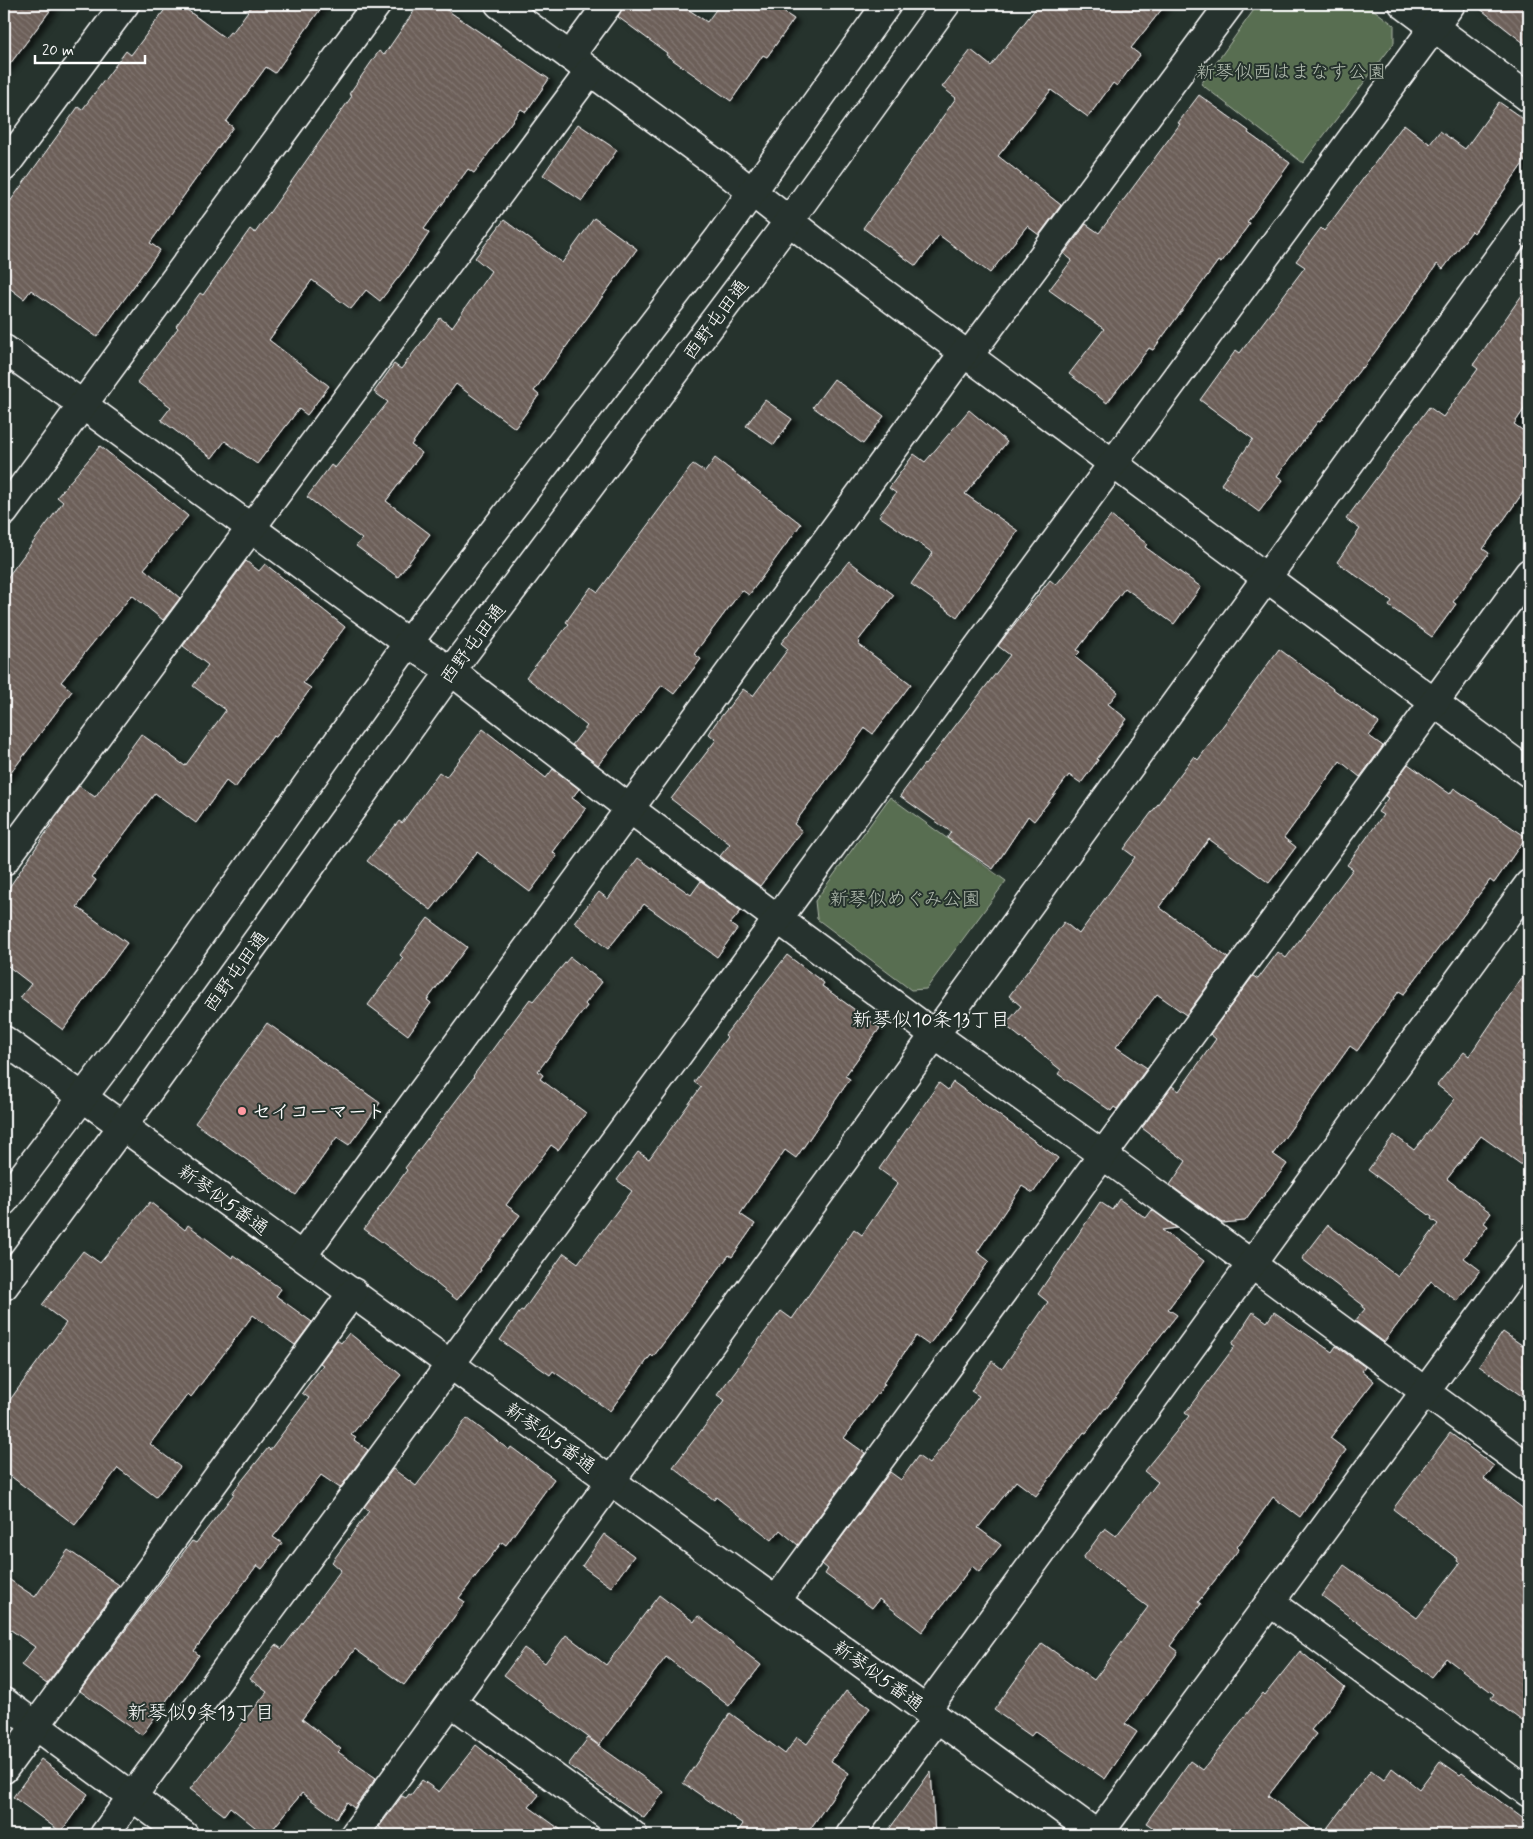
<svg xmlns="http://www.w3.org/2000/svg" width="1533" height="1839" font-family="Mynerve,'Klee One',sans-serif">
  <style>
    .green { fill: #596e51; stroke: #acb6a8 }
    .building { fill: url(#building-back-hatch); stroke: #fff; filter: url(#shadow) }
    .lines { fill: none; stroke-linecap: round; stroke-linejoin: round }
    .minor-casing { stroke: #fff; stroke-width: 31 }
    .minor { stroke: #26332d; stroke-width: 28 }
    .poi-dot { fill: #ff9aa2; stroke: #26332d; stroke-width: 2 }
    .labels { text-anchor: middle; stroke-width: 4; stroke-linejoin: round; paint-order: stroke }
    .park-label { font-size: 19px; fill: #b4beb1; stroke: #26332d }
    .street-label { font-size: 19px; fill: #fff; stroke: #26332d }
    .poi-label { font-size: 19px; font-weight: bold; fill: #fff; stroke: #26332d; text-anchor: start }
    .neighbourhood-label { font-size: 20px; fill: #fff; stroke: #26332d }
  </style>
  <defs>
    <pattern id="building-back-hatch" width="6" height="6" patternUnits="userSpaceOnUse" patternTransform="scale(1.25)"><rect width="6" height="6" fill="#6c5f59"/><path d="M-1 5l2 2M0 0l6 6M5-1l2 2" fill="none" stroke="#827772"/></pattern>
    <filter id="shadow"><feDropShadow dx="5.5" dy="3" stdDeviation="2.5" flood-color="#0009"/></filter>
  </defs>
  <rect width="100%" height="100%" fill="#26332d"/>
  <filter id="ink" filterUnits="userSpaceOnUse"><feTurbulence type="fractalNoise" baseFrequency=".02" numOctaves="2"/><feDisplacementMap in="SourceGraphic" scale="10" xChannelSelector="R" yChannelSelector="G"/><feConvolveMatrix kernelMatrix="1 2 1 2 8 2 1 2 1" color-interpolation-filters="sRGB"/></filter>
  <g filter="url(#ink)">
    <!-- green -->
    <g class="green">
      <path d="M 1258,4 L 1366,4 L 1394,25 L 1394,43 L 1303,163 L 1201,84 Z"/>
      <path d="M 890,797 L 1006,881 L 926,989 L 911,990 L 817,919 L 815,901 Z"/>
    </g>
    <!-- building -->
    <g class="building">
      <path d="M 4,4 L 55,4 L 4,72 Z"/>
      <path d="M 169,4 L 179,4 L 225,38 L 230,32 L 232,33 L 253,4 L 324,4 L 275,73 L 266,67 L 226,122 L 233,127 L 150,243 L 160,250 L 97,337 L 31,290 L 24,299 L 4,284 L 4,210 L 78,107 L 82,110 L 126,51 L 131,55 Z"/>
      <path d="M 419,4 L 438,4 L 549,79 L 526,112 L 521,109 L 474,173 L 468,169 L 424,229 L 429,233 L 404,270 L 380,301 L 366,290 L 351,309 L 312,280 L 269,340 L 329,386 L 307,415 L 299,409 L 257,464 L 225,441 L 212,458 L 161,420 L 171,407 L 137,382 L 178,328 L 176,326 L 200,293 L 203,295 L 250,229 L 255,233 L 352,96 L 349,94 L 379,51 L 384,55 Z"/>
      <path d="M 623,4 L 680,4 L 707,22 L 720,4 L 771,4 L 794,19 L 767,57 L 763,55 L 731,101 L 666,55 L 667,53 L 618,17 Z"/>
      <path d="M 1039,4 L 1166,4 L 1131,48 L 1140,55 L 1117,86 L 1113,83 L 1088,117 L 1051,90 L 998,156 L 1061,205 L 1039,235 L 1027,226 L 990,273 L 939,235 L 916,266 L 863,228 L 956,98 L 942,87 L 971,50 L 991,66 Z"/>
      <path d="M 1474,4 L 1529,4 L 1529,47 Z"/>
      <path d="M 1199,95 L 1249,131 L 1248,133 L 1290,163 L 1247,222 L 1250,223 L 1221,263 L 1218,261 L 1153,350 L 1149,348 L 1107,403 L 1069,374 L 1104,329 L 1049,290 L 1072,260 L 1064,254 L 1086,224 L 1099,233 L 1180,124 L 1178,123 Z"/>
      <path d="M 1499,102 L 1529,123 L 1529,155 L 1474,233 L 1472,231 L 1443,269 L 1437,264 L 1401,317 L 1363,368 L 1362,367 L 1320,422 L 1318,421 L 1277,476 L 1283,480 L 1259,512 L 1221,484 L 1253,439 L 1200,400 L 1236,350 L 1240,353 L 1305,267 L 1296,261 L 1321,228 L 1324,231 L 1404,124 L 1430,144 L 1440,131 L 1465,149 Z"/>
      <path d="M 578,124 L 617,150 L 582,201 L 543,175 Z"/>
      <path d="M 594,218 L 637,249 L 534,391 L 539,395 L 515,428 L 456,384 L 411,445 L 422,453 L 386,501 L 430,534 L 398,577 L 356,546 L 362,539 L 307,497 L 331,465 L 335,468 L 388,402 L 374,392 L 394,364 L 401,369 L 440,318 L 452,327 L 491,271 L 475,258 L 504,220 L 562,263 Z"/>
      <path d="M 1529,285 L 1529,402 L 1514,424 L 1529,435 L 1529,484 L 1483,549 L 1489,553 L 1453,602 L 1456,604 L 1432,637 L 1389,606 L 1392,601 L 1337,562 L 1360,529 L 1346,519 L 1429,407 L 1443,417 L 1478,369 L 1473,365 Z"/>
      <path d="M 834,379 L 884,416 L 863,444 L 813,407 Z"/>
      <path d="M 765,400 L 792,419 L 774,445 L 746,426 Z"/>
      <path d="M 969,410 L 1007,442 L 965,494 L 1018,531 L 957,617 L 911,584 L 933,553 L 879,516 L 896,493 L 889,488 L 914,454 L 925,462 Z"/>
      <path d="M 100,446 L 188,516 L 144,569 L 180,598 L 163,620 L 132,595 L 61,682 L 72,691 L 4,782 L 4,582 L 63,502 L 57,497 Z"/>
      <path d="M 715,458 L 801,524 L 749,595 L 742,590 L 694,654 L 701,659 L 674,694 L 662,685 L 598,765 L 572,745 L 587,726 L 526,677 L 569,624 L 566,622 L 591,587 L 598,592 L 693,464 L 705,472 Z"/>
      <path d="M 1111,516 L 1147,544 L 1145,547 L 1201,587 L 1174,624 L 1125,588 L 1077,650 L 1080,652 L 1075,657 L 1118,692 L 1108,704 L 1127,719 L 1097,759 L 1098,760 L 1081,783 L 1069,775 L 1034,821 L 1028,816 L 993,869 L 947,838 L 951,832 L 900,796 L 924,764 L 925,765 L 1010,655 L 998,646 L 1007,634 L 1050,580 L 1056,585 Z"/>
      <path d="M 246,561 L 259,571 L 265,564 L 345,627 L 303,683 L 311,688 L 276,737 L 273,736 L 235,788 L 226,781 L 196,823 L 155,793 L 92,877 L 96,880 L 77,907 L 127,943 L 63,1030 L 20,998 L 31,984 L 4,963 L 4,895 L 54,821 L 53,821 L 79,786 L 95,797 L 141,734 L 185,766 L 226,710 L 193,686 L 208,665 L 183,646 Z"/>
      <path d="M 849,561 L 894,595 L 858,641 L 860,642 L 858,644 L 911,684 L 873,734 L 865,728 L 794,824 L 802,831 L 760,886 L 720,856 L 730,844 L 671,799 L 716,740 L 709,734 L 715,724 L 743,689 L 753,696 L 788,649 L 781,643 Z"/>
      <path d="M 1279,649 L 1379,723 L 1369,736 L 1383,746 L 1360,777 L 1340,761 L 1284,838 L 1296,847 L 1269,883 L 1209,839 L 1159,907 L 1228,958 L 1186,1015 L 1157,994 L 1116,1047 L 1147,1068 L 1117,1109 L 1114,1107 L 1111,1111 L 1058,1074 L 1061,1070 L 1005,1025 L 1021,1006 L 1009,996 L 1064,922 L 1079,934 L 1135,857 L 1124,849 L 1194,756 L 1198,760 Z"/>
      <path d="M 483,729 L 546,778 L 553,769 L 579,789 L 572,798 L 586,808 L 553,852 L 557,856 L 530,892 L 477,852 L 431,910 L 367,861 L 399,821 L 402,823 L 439,772 L 446,777 Z"/>
      <path d="M 1408,764 L 1450,794 L 1454,788 L 1526,837 L 1494,883 L 1490,880 L 1404,994 L 1399,991 L 1357,1051 L 1350,1046 L 1273,1154 L 1287,1164 L 1245,1221 L 1222,1223 L 1170,1185 L 1186,1161 L 1142,1128 L 1172,1086 L 1179,1091 L 1216,1039 L 1210,1034 L 1253,976 L 1258,979 L 1278,952 L 1286,958 L 1353,869 L 1347,865 L 1383,815 L 1378,812 L 1388,798 L 1385,796 Z"/>
      <path d="M 638,858 L 691,895 L 701,881 L 741,911 L 730,924 L 737,929 L 717,957 L 644,904 L 608,949 L 574,922 L 599,892 L 608,899 Z"/>
      <path d="M 428,918 L 467,947 L 427,1000 L 431,1003 L 408,1035 L 368,1005 L 403,958 L 400,955 Z"/>
      <path d="M 787,955 L 824,983 L 822,986 L 880,1028 L 845,1076 L 850,1079 L 796,1158 L 785,1150 L 740,1214 L 755,1224 L 732,1257 L 729,1255 L 653,1357 L 651,1355 L 610,1411 L 553,1371 L 550,1375 L 500,1340 L 521,1310 L 523,1311 L 564,1253 L 578,1263 L 632,1191 L 617,1180 L 638,1152 L 649,1159 L 701,1087 L 694,1082 L 727,1037 L 725,1035 Z"/>
      <path d="M 570,957 L 602,982 L 585,1004 L 587,1006 L 538,1071 L 543,1075 L 540,1079 L 586,1113 L 558,1150 L 551,1145 L 506,1205 L 520,1215 L 480,1269 L 481,1270 L 457,1300 L 408,1261 L 364,1229 L 407,1170 L 405,1168 L 474,1077 L 473,1076 L 509,1027 L 530,999 L 533,1001 Z"/>
      <path d="M 1529,967 L 1529,1170 L 1481,1136 L 1447,1179 L 1491,1213 L 1484,1223 L 1488,1226 L 1464,1258 L 1480,1270 L 1457,1301 L 1431,1281 L 1384,1342 L 1355,1321 L 1365,1309 L 1362,1307 L 1363,1305 L 1302,1259 L 1328,1225 L 1398,1277 L 1438,1224 L 1431,1219 L 1432,1217 L 1368,1170 L 1394,1135 L 1414,1150 L 1455,1099 L 1437,1085 L 1464,1052 L 1469,1056 Z"/>
      <path d="M 267,1023 L 380,1103 L 349,1145 L 337,1137 L 296,1195 L 195,1123 Z"/>
      <path d="M 953,1082 L 1058,1158 L 1033,1193 L 1022,1186 L 977,1252 L 989,1261 L 929,1345 L 916,1336 L 883,1383 L 885,1384 L 844,1438 L 865,1453 L 798,1545 L 780,1530 L 772,1540 L 716,1497 L 714,1500 L 673,1467 L 725,1400 L 717,1395 L 781,1311 L 792,1319 L 854,1229 L 862,1235 L 898,1183 L 879,1169 L 939,1083 L 948,1090 Z"/>
      <path d="M 1119,1199 L 1146,1218 L 1152,1210 L 1177,1228 L 1162,1230 L 1204,1261 L 1168,1309 L 1177,1315 L 1123,1383 L 1125,1384 L 1106,1409 L 1105,1408 L 1086,1433 L 1084,1432 L 1036,1496 L 1016,1481 L 978,1528 L 1001,1545 L 979,1572 L 972,1566 L 922,1632 L 879,1599 L 872,1608 L 825,1574 L 828,1569 L 822,1564 L 890,1472 L 901,1480 L 918,1456 L 929,1464 L 979,1396 L 971,1391 L 992,1361 L 1002,1369 L 1048,1302 L 1038,1294 L 1100,1202 L 1112,1210 Z"/>
      <path d="M 150,1202 L 185,1230 L 188,1225 L 232,1258 L 233,1255 L 281,1289 L 276,1296 L 312,1322 L 295,1345 L 253,1315 L 191,1397 L 188,1394 L 150,1444 L 180,1467 L 156,1497 L 118,1468 L 75,1525 L 4,1471 L 4,1408 L 66,1323 L 42,1305 L 83,1251 L 100,1263 Z"/>
      <path d="M 1253,1312 L 1267,1322 L 1274,1312 L 1332,1352 L 1336,1346 L 1365,1367 L 1362,1371 L 1374,1381 L 1330,1438 L 1346,1450 L 1300,1517 L 1273,1497 L 1237,1547 L 1239,1549 L 1198,1602 L 1201,1604 L 1170,1646 L 1178,1652 L 1125,1724 L 1137,1732 L 1105,1779 L 1035,1731 L 1031,1736 L 994,1710 L 1042,1643 L 1094,1680 L 1148,1607 L 1083,1558 L 1105,1528 L 1116,1536 L 1158,1482 L 1144,1471 L 1189,1416 L 1185,1413 L 1235,1346 L 1232,1344 Z"/>
      <path d="M 1503,1332 L 1529,1350 L 1529,1401 L 1479,1366 Z"/>
      <path d="M 349,1333 L 401,1375 L 351,1435 L 356,1438 L 354,1440 L 368,1450 L 340,1488 L 321,1475 L 273,1537 L 282,1543 L 262,1569 L 257,1565 L 194,1651 L 199,1655 L 142,1735 L 80,1691 L 192,1541 L 196,1543 L 234,1494 L 232,1493 L 268,1448 L 270,1450 L 309,1398 L 302,1393 L 323,1365 L 320,1363 L 337,1340 L 341,1343 Z"/>
      <path d="M 467,1418 L 509,1450 L 511,1447 L 554,1479 L 506,1545 L 502,1542 L 459,1598 L 465,1602 L 404,1685 L 355,1649 L 302,1719 L 341,1749 L 338,1752 L 376,1778 L 354,1808 L 347,1802 L 336,1818 L 302,1793 L 268,1835 L 265,1835 L 230,1807 L 224,1815 L 190,1789 L 267,1692 L 250,1679 L 276,1645 L 282,1649 L 341,1570 L 332,1562 L 369,1511 L 364,1507 L 393,1469 L 416,1486 Z"/>
      <path d="M 1450,1433 L 1494,1466 L 1484,1479 L 1529,1513 L 1529,1726 L 1491,1698 L 1494,1694 L 1446,1658 L 1431,1677 L 1322,1596 L 1344,1565 L 1417,1618 L 1460,1563 L 1457,1561 L 1458,1559 L 1393,1509 Z"/>
      <path d="M 604,1534 L 634,1556 L 611,1587 L 582,1566 Z"/>
      <path d="M 68,1550 L 119,1585 L 47,1684 L 21,1665 L 35,1647 L 4,1625 L 4,1576 L 35,1597 Z"/>
      <path d="M 659,1595 L 694,1622 L 698,1616 L 761,1665 L 729,1706 L 666,1657 L 599,1745 L 504,1675 L 524,1648 L 545,1663 L 566,1635 L 606,1665 Z"/>
      <path d="M 1300,1651 L 1345,1688 L 1311,1730 L 1316,1734 L 1268,1796 L 1320,1835 L 1164,1835 L 1146,1823 L 1190,1761 L 1203,1770 L 1263,1693 L 1265,1695 Z"/>
      <path d="M 846,1691 L 870,1708 L 831,1761 L 849,1773 L 806,1835 L 735,1835 L 743,1824 L 683,1783 L 730,1713 L 785,1754 L 797,1737 L 807,1744 Z"/>
      <path d="M 588,1738 L 664,1792 L 644,1818 L 568,1765 Z"/>
      <path d="M 476,1745 L 539,1795 L 529,1807 L 568,1835 L 390,1835 L 379,1827 L 402,1796 L 406,1798 L 409,1794 L 411,1795 L 422,1780 L 439,1792 Z"/>
      <path d="M 41,1759 L 88,1794 L 61,1832 L 13,1797 Z"/>
      <path d="M 1440,1761 L 1460,1775 L 1462,1773 L 1529,1823 L 1529,1835 L 1322,1835 L 1371,1770 L 1384,1780 L 1392,1768 L 1419,1789 Z"/>
      <path d="M 931,1771 L 935,1835 L 885,1835 Z"/>
    </g>
    <g class="lines">
      <!-- minor casing -->
      <g class="minor-casing">
        <g id="minor">
          <path d="M 499,4 L 714,162 L 826,250 L 1529,773"/>
          <path d="M 1403,4 L 1529,98"/>
          <path d="M 570,56 L 608,4"/>
          <path d="M 4,167 L 125,4"/>
          <path d="M 4,349 L 83,405 L 408,643 L 451,671 L 630,809 L 778,919 L 935,1035 L 1103,1155 L 1529,1468"/>
          <path d="M 969,355 L 1230,4"/>
          <path d="M 4,512 L 377,4"/>
          <path d="M 4,861 L 590,71"/>
          <path d="M 4,1040 L 1098,1835 L 1529,1251"/>
          <path d="M 4,1201 L 117,1052 L 408,643 L 719,238 L 887,4"/>
          <path d="M 302,1256 L 965,351"/>
          <path d="M 4,1286 L 156,1081 L 451,671 L 789,221 L 946,4"/>
          <path d="M 776,1601 L 1529,573"/>
          <path d="M 1270,1602 L 1529,1793"/>
          <path d="M 4,1702 L 184,1835"/>
          <path d="M 451,1702 L 633,1835"/>
          <path d="M 926,1710 L 1529,884"/>
          <path d="M 4,1769 L 353,1292"/>
          <path d="M 104,1835 L 1451,4"/>
          <path d="M 354,1835 L 1529,216"/>
          <path d="M 850,1835 L 937,1718"/>
        </g>
      </g>
      <!-- minor -->
      <use href="#minor" class="minor"/>
    </g>
  </g>
  <!-- markers -->
  <circle class="poi-dot" cx="242" cy="1111" r="5"/>
  <g class="labels">
    <!-- park labels -->
    <g class="park-label">
      <text x="1291" y="78">新琴似西はまなす公園</text>
      <text x="905" y="905">新琴似めぐみ公園</text>
    </g>
    <!-- street labels -->
    <g class="street-label">
      <text transform="translate(715 319) rotate(-53)" y="7">西野屯田通</text>
      <text transform="translate(472 643) rotate(-53)" y="7">西野屯田通</text>
      <text transform="translate(235 971) rotate(-54)" y="7">西野屯田通</text>
      <text transform="translate(224 1199) rotate(36)" y="7">新琴似5番通</text>
      <text transform="translate(551 1437) rotate(36)" y="7">新琴似5番通</text>
      <text transform="translate(879 1675) rotate(36)" y="7">新琴似5番通</text>
    </g>
    <!-- poi labels -->
    <g class="poi-label">
      <text x="252" y="1118">セイコーマート</text>
    </g>
    <!-- neighbourhood labels -->
    <g class="neighbourhood-label">
      <text x="931" y="1026">新琴似10条13丁目</text>
      <text x="201" y="1719">新琴似9条13丁目</text>
    </g>
  </g>
  <!-- margin -->
  <rect width="1533" height="1839" fill="none" stroke="#26332d" stroke-width="20"/>
  <rect x="10" y="10" width="1513" height="1819" fill="none" stroke="#fff" stroke-width="2" filter="url(#ink)"/>
  <!-- scale -->
  <path d="M35 55v8h110v-8" fill="none" stroke="#ffffff" stroke-width="2.5"/>
  <text x="42" y="55" font-size="15" fill="#ffffff" stroke="#26332d" stroke-width="4" paint-order="stroke">20 m</text>
</svg>
